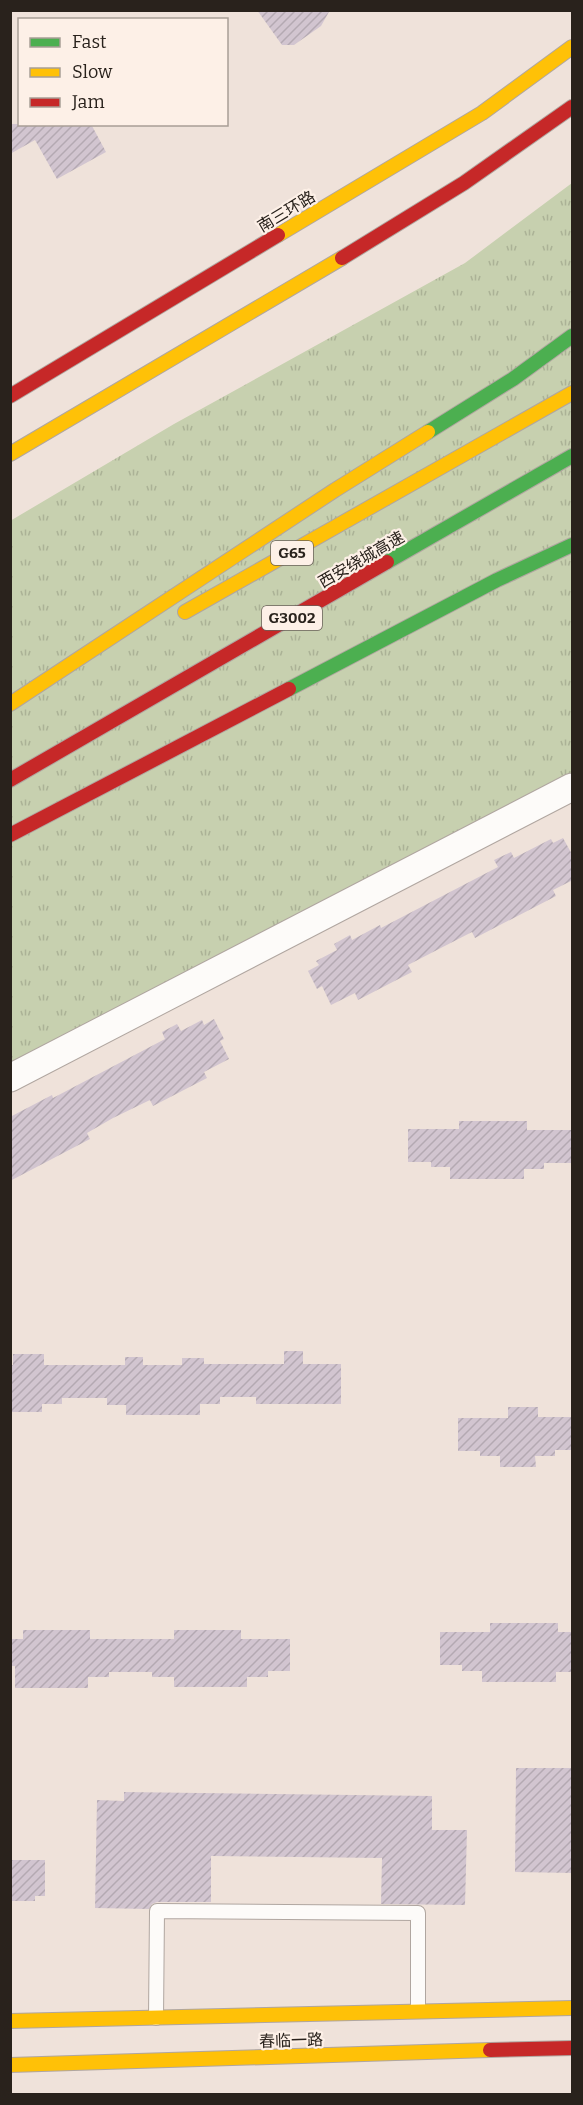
<svg xmlns="http://www.w3.org/2000/svg" width="583" height="2105" font-family="Bitter,'Noto Sans SC',serif">
  <style>
    .grass { fill: url(#grass-tufts) }
    .building { fill: url(#building-hatch) }
    .lines { fill: none; stroke-linecap: round; stroke-linejoin: round }
    .lane-casing { stroke: #b0a6a0; stroke-width: 16 }
    .street-casing { stroke: #b0a6a0; stroke-width: 29 }
    .fast-casing { stroke: #b0a6a0; stroke-width: 16 }
    .slow-casing { stroke: #b0a6a0; stroke-width: 16 }
    .jam-casing { stroke: #b0a6a0; stroke-width: 16 }
    .lane { stroke: #fdfbf9; stroke-width: 14 }
    .street { stroke: #fdfbf9; stroke-width: 27 }
    .fast { stroke: #4caf50; stroke-width: 14 }
    .slow { stroke: #ffc107; stroke-width: 14 }
    .jam { stroke: #c62828; stroke-width: 14 }
    .labels { text-anchor: middle; stroke-width: 4.5; stroke-linejoin: round; paint-order: stroke }
    .shield { fill: #fdf0e7; stroke: #696059; stroke-width: 1.5 }
    .shield-label { font-size: 15px; font-weight: bold; fill: #29221c }
    .street-label { font-size: 16px; fill: #29221c; stroke: #fdf0e7 }
  </style>
  <defs>
    <pattern id="grass-tufts" width="24" height="20" patternUnits="userSpaceOnUse" patternTransform="scale(1.5)"><rect width="24" height="20" fill="#c7d0af"/><path d="M3 7l-1-3M5 7V3M7 7l1-3M15 17l-1-3M17 17v-4M19 17l1-3" fill="none" stroke="#abb296"/></pattern>
    <pattern id="building-hatch" width="6" height="6" patternUnits="userSpaceOnUse" patternTransform="scale(1.5)"><rect width="6" height="6" fill="#d2c5d0"/><path d="M-1 1l2-2M0 6l6-6M5 7l2-2" fill="none" stroke="#b4a9b2"/></pattern>
  </defs>
  <rect width="100%" height="100%" fill="#efe2da"/>
  <!-- grass -->
  <path class="grass" d="M 572,183 L 572,791 L 11,1091 L 10,521 L 174,424 L 465,263 Z"/>
  <!-- building -->
  <g class="building">
    <path d="M 257,10 L 330,10 L 321,26 L 294,45 L 282,45 Z"/>
    <path d="M 10,124 L 91,124 L 106,152 L 57,179 L 35,140 L 10,154 Z"/>
    <path d="M 563,838 L 573,856 L 573,880 L 553,890 L 556,896 L 475,938 L 472,932 L 435,951 L 408,965 L 412,972 L 358,1000 L 355,993 L 331,1005 L 322,986 L 317,989 L 308,971 L 319,965 L 316,961 L 337,950 L 334,944 L 350,935 L 352,940 L 380,925 L 381,928 L 498,867 L 494,860 L 511,852 L 514,858 L 551,839 L 553,843 Z"/>
    <path d="M 214,1019 L 224,1039 L 220,1041 L 229,1059 L 204,1072 L 207,1078 L 153,1106 L 150,1100 L 113,1118 L 87,1133 L 90,1139 L 10,1181 L 10,1117 L 52,1095 L 53,1098 L 165,1039 L 162,1032 L 177,1024 L 181,1031 L 202,1020 L 204,1025 Z"/>
    <path d="M 459,1121 L 527,1121 L 527,1130 L 573,1130 L 573,1163 L 544,1163 L 544,1169 L 524,1169 L 524,1179 L 450,1179 L 450,1167 L 431,1167 L 431,1162 L 408,1162 L 408,1129 L 459,1129 Z"/>
    <path d="M 284,1351 L 303,1351 L 303,1364 L 341,1364 L 341,1404 L 256,1404 L 256,1397 L 220,1397 L 220,1404 L 200,1404 L 200,1415 L 126,1415 L 126,1405 L 107,1405 L 107,1398 L 62,1398 L 62,1404 L 42,1404 L 42,1412 L 10,1412 L 10,1365 L 13,1365 L 13,1354 L 44,1354 L 44,1365 L 125,1365 L 125,1357 L 143,1357 L 143,1365 L 182,1365 L 182,1358 L 204,1358 L 204,1364 L 284,1364 Z"/>
    <path d="M 508,1407 L 538,1407 L 538,1417 L 573,1417 L 573,1450 L 555,1450 L 555,1456 L 535,1456 L 536,1467 L 500,1467 L 500,1456 L 480,1456 L 480,1451 L 458,1451 L 458,1418 L 508,1418 Z"/>
    <path d="M 490,1623 L 558,1623 L 558,1632 L 573,1632 L 573,1672 L 556,1672 L 556,1682 L 482,1682 L 482,1671 L 462,1671 L 462,1665 L 440,1665 L 440,1632 L 490,1632 Z"/>
    <path d="M 23,1630 L 90,1630 L 90,1639 L 174,1639 L 174,1630 L 241,1630 L 241,1639 L 290,1639 L 290,1671 L 268,1671 L 268,1677 L 247,1677 L 247,1687 L 174,1687 L 174,1677 L 152,1677 L 152,1672 L 109,1672 L 109,1677 L 88,1677 L 88,1688 L 15,1688 L 15,1666 L 10,1666 L 10,1639 L 23,1639 Z"/>
    <path d="M 516,1768 L 573,1768 L 573,1873 L 515,1872 Z"/>
    <path d="M 124,1792 L 432,1796 L 432,1830 L 467,1830 L 465,1905 L 381,1904 L 382,1858 L 211,1856 L 211,1902 L 157,1902 L 152,1904 L 149,1909 L 95,1908 L 97,1800 L 124,1801 Z"/>
    <path d="M 10,1860 L 45,1860 L 45,1896 L 35,1896 L 35,1901 L 10,1901 Z"/>
  </g>
  <g class="lines">
    <!-- lane casing -->
    <g class="lane-casing">
      <path id="lane" d="M 156,2018 L 157,1911 L 418,1913 L 418,2011"/>
    </g>
    <!-- street casing -->
    <g class="street-casing">
      <path id="street" d="M 10,1078 L 572,787"/>
    </g>
    <!-- fast casing -->
    <g class="fast-casing">
      <g id="fast">
        <path d="M 428,432 L 513,379 L 572,336"/>
        <path d="M 387,562 L 572,456"/>
        <path d="M 289,689 L 497,580 L 572,545"/>
      </g>
    </g>
    <!-- slow casing -->
    <g class="slow-casing">
      <g id="slow">
        <path d="M 278,235 L 482,113 L 572,47"/>
        <path d="M 10,454 L 342,258"/>
        <path d="M 185,612 L 572,393"/>
        <path d="M 10,704 L 335,490 L 428,432"/>
        <path d="M 10,2021 L 572,2008"/>
        <path d="M 10,2065 L 490,2050"/>
      </g>
    </g>
    <!-- jam casing -->
    <g class="jam-casing">
      <g id="jam">
        <path d="M 342,258 L 464,183 L 572,107"/>
        <path d="M 10,396 L 278,235"/>
        <path d="M 10,780 L 387,562"/>
        <path d="M 10,835 L 289,689"/>
        <path d="M 490,2050 L 572,2048"/>
      </g>
    </g>
    <!-- lane -->
    <use href="#lane" class="lane"/>
    <!-- street -->
    <use href="#street" class="street"/>
    <!-- fast -->
    <use href="#fast" class="fast"/>
    <!-- slow -->
    <use href="#slow" class="slow"/>
    <!-- jam -->
    <use href="#jam" class="jam"/>
  </g>
  <g class="labels">
    <!-- shield labels -->
    <g class="shield">
      <rect x="271" y="541" width="42" height="24" rx="4.5"/>
      <rect x="262" y="606" width="60" height="24" rx="4.5"/>
    </g>
    <g class="shield-label">
      <text x="292" y="558">G65</text>
      <text x="292" y="623">G3002</text>
    </g>
    <!-- street labels -->
    <g class="street-label">
      <text transform="translate(286 211) rotate(-31)" y="6">南三环路</text>
      <text transform="translate(361 559) rotate(-30)" y="6">西安绕城高速</text>
      <text transform="translate(291 2040) rotate(-2)" y="6">春临一路</text>
    </g>
  </g>
  <!-- border -->
  <rect width="583" height="2105" fill="none" stroke="#29221c" stroke-width="24"/>
  <!-- legend -->
  <rect x="18" y="18" width="210" height="108" fill="#fdf0e7" stroke="#a89e96" stroke-width="1.5"/>
  <rect x="30" y="38" width="30" height="9" fill="#4caf50" stroke="#a89e96" stroke-width="1.5"/>
  <text x="72" y="48" font-size="18" fill="#29221c">Fast</text>
  <rect x="30" y="68" width="30" height="9" fill="#ffc107" stroke="#a89e96" stroke-width="1.5"/>
  <text x="72" y="78" font-size="18" fill="#29221c">Slow</text>
  <rect x="30" y="98" width="30" height="9" fill="#c62828" stroke="#a89e96" stroke-width="1.5"/>
  <text x="72" y="108" font-size="18" fill="#29221c">Jam</text>
</svg>
